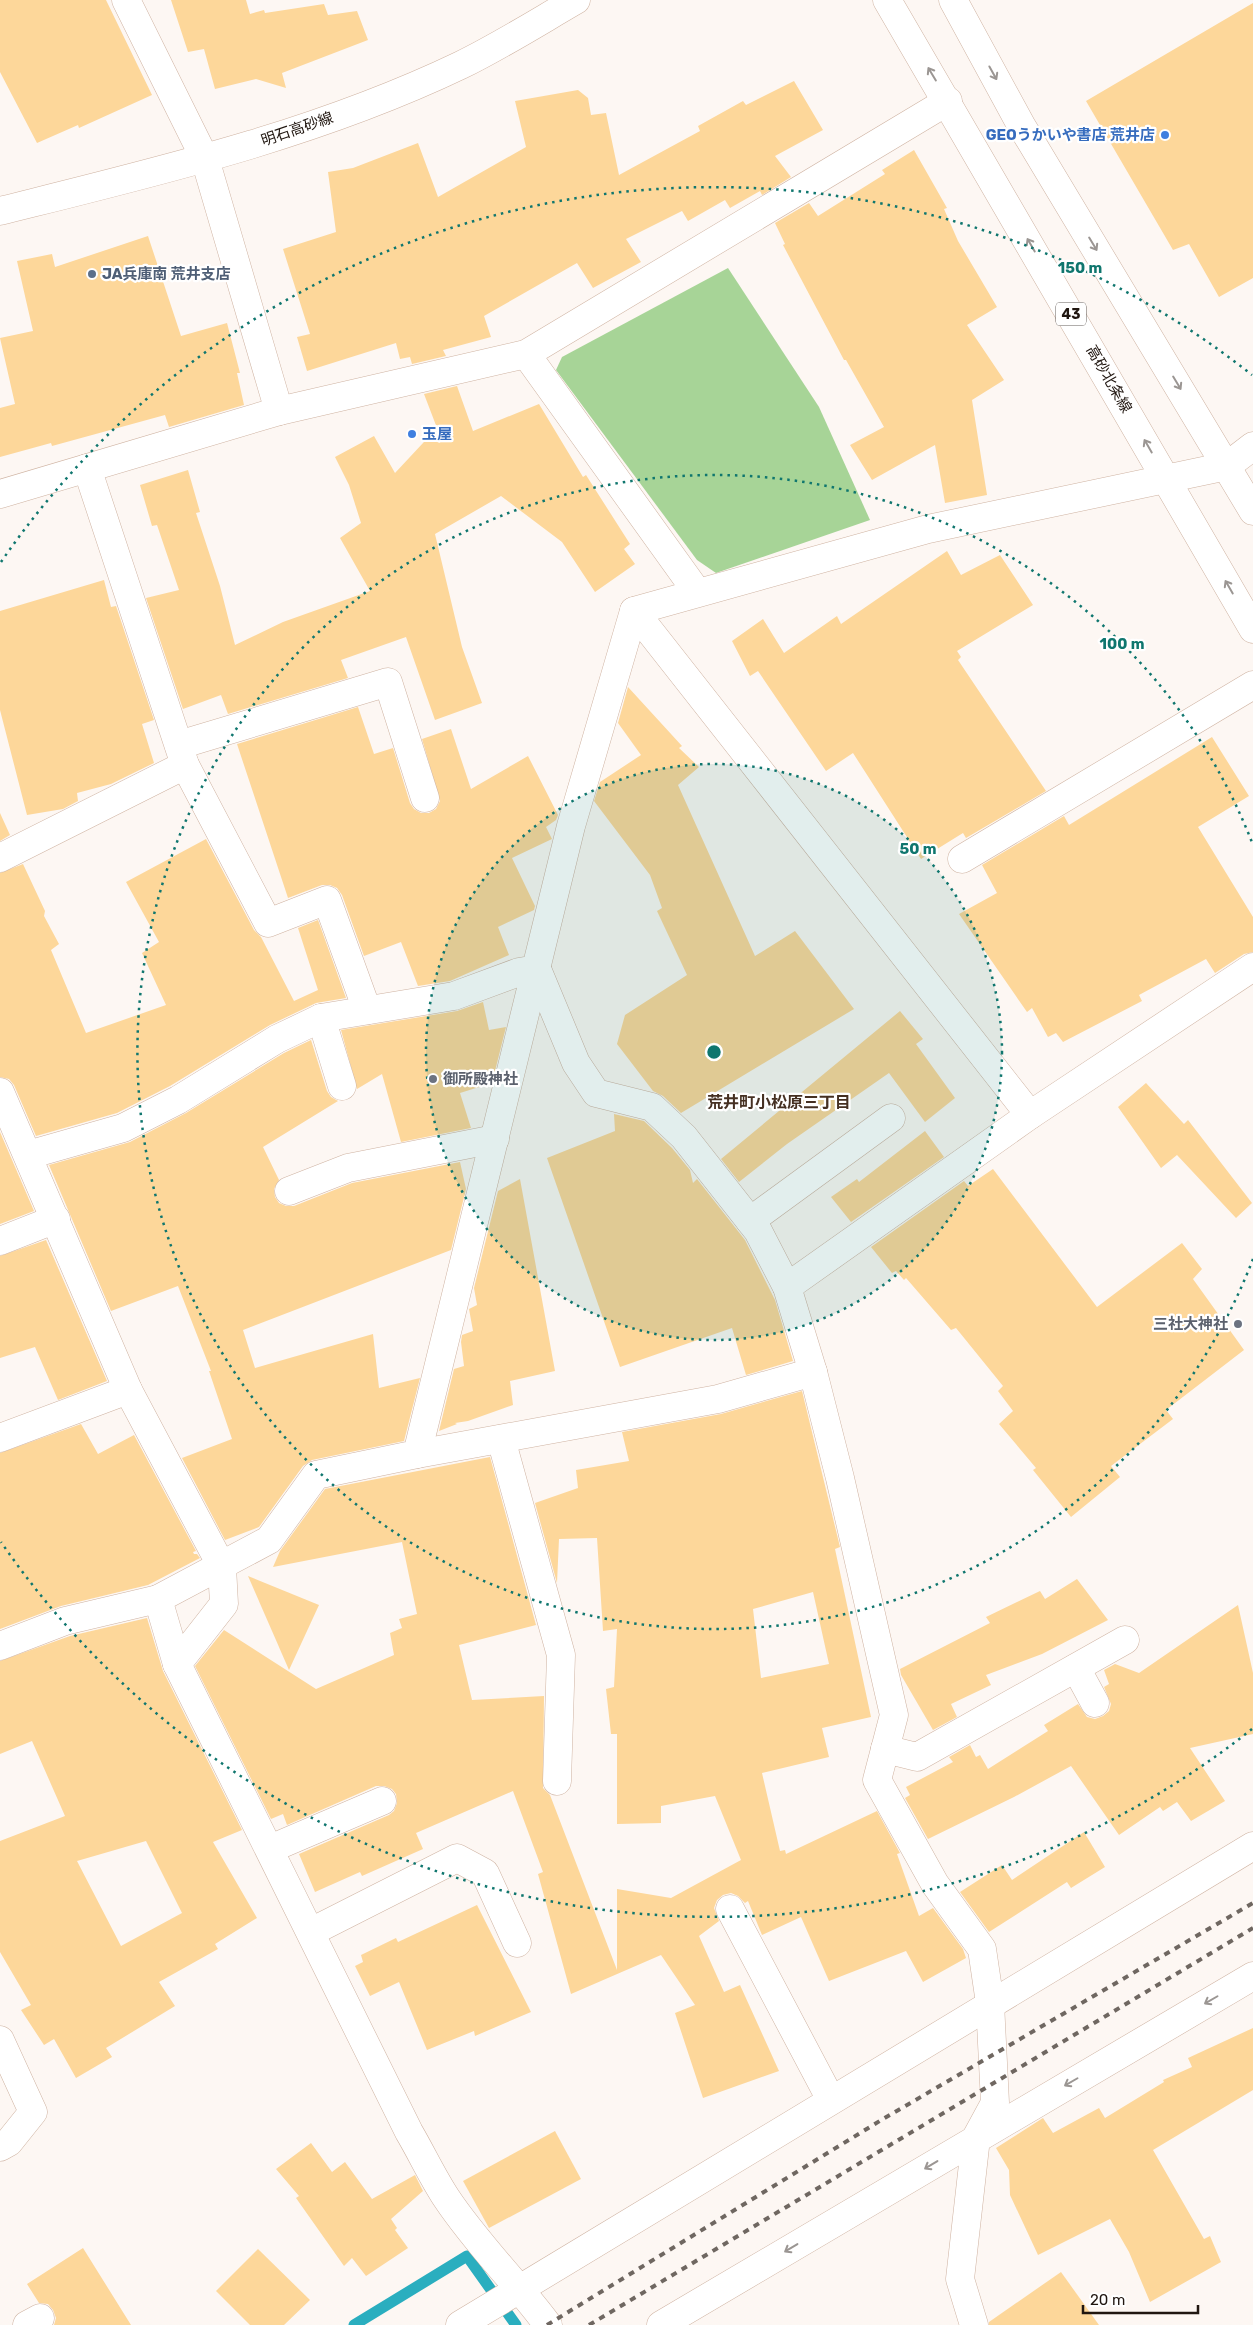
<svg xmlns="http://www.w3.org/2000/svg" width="1253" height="2325" font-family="Rubik,'Noto Sans JP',sans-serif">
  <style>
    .green { fill: #a7d497 }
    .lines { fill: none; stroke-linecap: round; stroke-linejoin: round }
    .stream { stroke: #2aaebf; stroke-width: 11 }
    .building { fill: #fdd79a; fill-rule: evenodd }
    .minor-casing { stroke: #cfb3a2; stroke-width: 29 }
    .major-casing { stroke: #cfb3a2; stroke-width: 29 }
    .minor { stroke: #fff; stroke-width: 28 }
    .major { stroke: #fff; stroke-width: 28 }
    .rail { stroke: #6f6761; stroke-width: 4; stroke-dasharray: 6 6; stroke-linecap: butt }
    .oneway { stroke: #9b9693 }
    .ring { fill: none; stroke: #0f766e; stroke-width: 2.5; stroke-dasharray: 2.5 5 }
    .shop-dot { fill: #3f7fe0; stroke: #fff; stroke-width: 2 }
    .service-dot { fill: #5c6f8a; stroke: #fff; stroke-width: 2 }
    .worship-dot { fill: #6b7280; stroke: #fff; stroke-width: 2 }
    .labels { text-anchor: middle; stroke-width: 4.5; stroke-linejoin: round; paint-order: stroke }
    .shield { fill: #fff; stroke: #635c58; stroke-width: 1 }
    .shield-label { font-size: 14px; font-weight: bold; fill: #201610 }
    .street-label { font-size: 15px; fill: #201610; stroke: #fff }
    .shop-label { font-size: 15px; font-weight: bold; fill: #366cbe; stroke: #fff; text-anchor: end }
    .service-label { font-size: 15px; font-weight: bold; fill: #4e5e75; stroke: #fff; text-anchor: start }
    .worship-label { font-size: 15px; font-weight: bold; fill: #5b616d; stroke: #fff; text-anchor: start }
    .neighbourhood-label { font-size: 16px; font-weight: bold; fill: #453022; stroke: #fff }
    .centre { fill: #0f766e; stroke: #fff; stroke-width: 2.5 }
    .ring-label { font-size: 15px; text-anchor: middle; font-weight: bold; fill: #0f766e; stroke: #fff; stroke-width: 4.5; stroke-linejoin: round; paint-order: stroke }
  </style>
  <rect width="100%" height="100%" fill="#fdf7f3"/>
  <!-- green -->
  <path class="green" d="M 728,268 L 819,407 L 870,520 L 716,573 L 697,560 L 556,370 L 562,357 Z"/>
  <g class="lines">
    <!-- stream -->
    <path class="stream" d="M 354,2325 L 467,2256 L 516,2325"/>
  </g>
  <!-- building -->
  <g class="building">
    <path d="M 0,0 L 106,0 L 152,95 L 79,128 L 78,125 L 37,143 L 0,72 Z"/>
    <path d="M 171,0 L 246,0 L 250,14 L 264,10 L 265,13 L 324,4 L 328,15 L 357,11 L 368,40 L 282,73 L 286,88 L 256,79 L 215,89 L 204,49 L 188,52 Z"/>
    <path d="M 1253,3 L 1253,278 L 1219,297 L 1189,244 L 1173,250 L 1086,101 Z"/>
    <path d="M 794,81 L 823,130 L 775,156 L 791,177 L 762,195 L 760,191 L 730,208 L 725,200 L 688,221 L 682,211 L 626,239 L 641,262 L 593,288 L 577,263 L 484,316 L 491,337 L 443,350 L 446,356 L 412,364 L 410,357 L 400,359 L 396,343 L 307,371 L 297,337 L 310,334 L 283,249 L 336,232 L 328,172 L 353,168 L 418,143 L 438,197 L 526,147 L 515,101 L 578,90 L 588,98 L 591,115 L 606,113 L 619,175 L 700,131 L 698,126 L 743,101 L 746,105 Z"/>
    <path d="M 914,150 L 947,208 L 944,209 L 958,241 L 997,307 L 967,325 L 1004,380 L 972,400 L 987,495 L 945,503 L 935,445 L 872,480 L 850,445 L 884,427 L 846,360 L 844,360 L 783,245 L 785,244 L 775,223 L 809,203 L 818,216 L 885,174 L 882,170 Z"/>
    <path d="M 148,236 L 181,336 L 227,323 L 240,373 L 237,373 L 244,405 L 169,427 L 165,415 L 52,446 L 51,443 L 0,457 L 0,408 L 15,404 L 0,338 L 33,331 L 17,261 L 52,254 L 55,267 Z"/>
    <path d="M 457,386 L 473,431 L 539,404 L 583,477 L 586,475 L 630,544 L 624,549 L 635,564 L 595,592 L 562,542 L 501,496 L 435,534 L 462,647 L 482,703 L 435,720 L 406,637 L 341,660 L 348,678 L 228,714 L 221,695 L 183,709 L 146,598 L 179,590 L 157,525 L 152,526 L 140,485 L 188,470 L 200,512 L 196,513 L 220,586 L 235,645 L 283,622 L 370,591 L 340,538 L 361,523 L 349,485 L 335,457 L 374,436 L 395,473 L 437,428 L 424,394 Z"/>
    <path d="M 947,551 L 961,575 L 1000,555 L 1033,605 L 957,651 L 961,657 L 958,660 L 1046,791 L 966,838 L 963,833 L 921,859 L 853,753 L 826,771 L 758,671 L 750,676 L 732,641 L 763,619 L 784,653 L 837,616 L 841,624 Z"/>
    <path d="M 104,580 L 111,607 L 116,606 L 154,720 L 142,724 L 154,763 L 111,784 L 77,793 L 78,801 L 63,809 L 27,815 L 0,710 L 0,611 Z"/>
    <path d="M 628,687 L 682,746 L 679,748 L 699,767 L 678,785 L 755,956 L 795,931 L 854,1009 L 681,1113 L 663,1096 L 653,1091 L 617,1044 L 625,1015 L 687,975 L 657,911 L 662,908 L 650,875 L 594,801 L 600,782 L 641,755 L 618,723 Z"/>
    <path d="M 358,707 L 374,754 L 393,748 L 410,803 L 414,809 L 421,813 L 429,813 L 436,809 L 440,801 L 422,739 L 451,729 L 471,789 L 528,756 L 558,815 L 556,820 L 546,827 L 552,839 L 512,858 L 535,906 L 534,910 L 498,927 L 509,955 L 450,981 L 418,986 L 401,942 L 364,956 L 342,895 L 337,888 L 330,885 L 322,885 L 288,898 L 237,744 Z"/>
    <path d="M 1212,737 L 1249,796 L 1198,827 L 1253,917 L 1253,952 L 1244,954 L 1215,973 L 1206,959 L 1139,995 L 1142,1001 L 1063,1042 L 1056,1033 L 1048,1037 L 1032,1008 L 1027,1012 L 959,914 L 997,893 L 982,865 L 1064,816 L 1069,825 Z"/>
    <path d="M 0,813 L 10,835 L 0,841 Z"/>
    <path d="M 206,839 L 254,930 L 261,937 L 294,1001 L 318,990 L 298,928 L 318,920 L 346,998 L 316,1003 L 270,1025 L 170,1086 L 117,1113 L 36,1136 L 14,1085 L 9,1079 L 0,1077 L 0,873 L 23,864 L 45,911 L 44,916 L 59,944 L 51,950 L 86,1033 L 166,1005 L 142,953 L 159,942 L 126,882 Z"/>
    <path d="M 483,1002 L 489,1030 L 506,1027 L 492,1083 L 460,1093 L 471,1128 L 401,1142 L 382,1074 L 357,1089 L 341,1030 L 457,1011 Z"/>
    <path d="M 900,1011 L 923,1039 L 916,1044 L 955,1098 L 925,1122 L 889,1073 L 787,1144 L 739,1182 L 721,1159 Z"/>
    <path d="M 311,1040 L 327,1091 L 331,1097 L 338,1101 L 263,1147 L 279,1180 L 274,1189 L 275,1197 L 279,1203 L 286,1206 L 294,1206 L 352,1183 L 460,1162 L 466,1189 L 451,1250 L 243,1330 L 255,1368 L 373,1334 L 379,1388 L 420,1378 L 404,1441 L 312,1460 L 303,1466 L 259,1527 L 225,1540 L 182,1458 L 232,1439 L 209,1371 L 211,1371 L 178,1286 L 111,1311 L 49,1165 L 130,1142 L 186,1113 L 284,1053 Z"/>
    <path d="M 1146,1083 L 1184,1124 L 1188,1120 L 1252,1203 L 1236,1218 L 1177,1155 L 1161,1168 L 1118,1107 Z"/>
    <path d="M 614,1114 L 644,1121 L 672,1148 L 690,1170 L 693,1183 L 697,1179 L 745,1240 L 775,1300 L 793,1361 L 746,1375 L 732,1328 L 620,1367 L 547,1158 L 615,1131 Z"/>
    <path d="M 925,1131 L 944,1157 L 851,1222 L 831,1197 L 857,1179 L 859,1182 Z"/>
    <path d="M 0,1132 L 34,1211 L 0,1224 Z"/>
    <path d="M 993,1169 L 1097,1307 L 1182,1243 L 1202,1269 L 1193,1279 L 1244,1350 L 1166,1410 L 1173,1419 L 1111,1466 L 1120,1477 L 1071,1517 L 1033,1470 L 1036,1468 L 999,1424 L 1013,1411 L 998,1391 L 1003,1386 L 956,1328 L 951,1330 L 906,1278 L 904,1280 L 896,1271 L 892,1273 L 871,1247 L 964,1181 L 968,1186 Z"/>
    <path d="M 520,1179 L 555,1371 L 510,1381 L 513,1405 L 468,1421 L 455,1423 L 457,1424 L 439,1431 L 454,1369 L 464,1366 L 461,1342 L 462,1335 L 473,1331 L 469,1309 L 477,1305 L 474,1288 L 498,1191 Z"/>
    <path d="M 46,1240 L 107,1381 L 58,1400 L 35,1347 L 0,1358 L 0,1256 Z"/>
    <path d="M 802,1391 L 840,1547 L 835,1549 L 871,1717 L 822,1728 L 829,1757 L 762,1773 L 780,1851 L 785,1850 L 786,1854 L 877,1811 L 900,1853 L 897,1854 L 919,1916 L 933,1908 L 963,1949 L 966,1958 L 923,1982 L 906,1951 L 829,1981 L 801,1917 L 762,1935 L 748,1901 L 745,1903 L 738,1896 L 731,1893 L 723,1895 L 717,1900 L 714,1908 L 719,1921 L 699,1936 L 724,1992 L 740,1985 L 779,2071 L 703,2098 L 675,2013 L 695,2005 L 661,1955 L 571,1994 L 538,1874 L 543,1872 L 513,1791 L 416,1833 L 423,1849 L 362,1876 L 360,1872 L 315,1892 L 299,1854 L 389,1815 L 394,1811 L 397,1803 L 396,1794 L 392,1789 L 384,1786 L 376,1786 L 287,1825 L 283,1814 L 271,1819 L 195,1666 L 224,1630 L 316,1689 L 394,1655 L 390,1633 L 402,1628 L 399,1619 L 417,1614 L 402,1542 L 273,1567 L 280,1551 L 325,1489 L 490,1457 L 536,1625 L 459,1645 L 472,1700 L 544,1696 L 543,1788 L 550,1795 L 617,1970 L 617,1889 L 671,1898 L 741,1860 L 715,1796 L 661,1806 L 661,1823 L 617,1824 L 617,1734 L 611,1734 L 606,1689 L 614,1687 L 617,1629 L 603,1631 L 597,1538 L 559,1539 L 557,1583 L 535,1503 L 578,1488 L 576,1470 L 629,1461 L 622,1432 L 721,1414 ZM 813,1592 L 829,1664 L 761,1678 L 753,1609 Z"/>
    <path d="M 81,1424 L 98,1454 L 134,1435 L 196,1551 L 193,1552 L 194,1554 L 197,1554 L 200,1558 L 148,1585 L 61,1606 L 0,1629 L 0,1453 Z"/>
    <path d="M 248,1576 L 319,1605 L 289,1670 Z"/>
    <path d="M 1077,1579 L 1108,1620 L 1042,1654 L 986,1675 L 991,1685 L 951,1704 L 957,1717 L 933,1730 L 901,1675 L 900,1669 L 990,1623 L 986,1617 L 1040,1591 L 1045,1599 Z"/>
    <path d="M 1238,1605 L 1253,1673 L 1253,1734 L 1190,1748 L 1225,1801 L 1191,1821 L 1177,1802 L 1163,1811 L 1160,1807 L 1119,1835 L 1071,1766 L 1014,1797 L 928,1839 L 905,1798 L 910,1795 L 906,1787 L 953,1762 L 949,1757 L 970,1745 L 976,1757 L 980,1755 L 988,1769 L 1048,1731 L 1044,1725 L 1078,1704 L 1087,1717 L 1095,1719 L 1103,1716 L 1109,1711 L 1111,1704 L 1104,1687 L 1109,1684 L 1104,1670 L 1115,1664 L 1139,1673 Z"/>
    <path d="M 147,1618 L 163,1671 L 242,1830 L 213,1842 L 257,1918 L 215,1944 L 218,1949 L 159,1982 L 175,2006 L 106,2048 L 112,2057 L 76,2078 L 54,2039 L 44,2045 L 21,2010 L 31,2005 L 0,1952 L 0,1841 L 65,1816 L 32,1741 L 0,1754 L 0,1661 L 70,1636 ZM 146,1841 L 182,1913 L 121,1946 L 77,1861 Z"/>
    <path d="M 1084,1832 L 1105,1867 L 1071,1888 L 1067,1882 L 989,1932 L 960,1892 L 1002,1865 L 1012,1880 Z"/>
    <path d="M 477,1905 L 531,2012 L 475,2036 L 474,2031 L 427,2050 L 399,1982 L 370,1996 L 355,1966 L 363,1962 L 361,1955 L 396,1938 L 398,1942 Z"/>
    <path d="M 1253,2028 L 1253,2090 L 1153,2150 L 1204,2239 L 1210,2236 L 1221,2262 L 1150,2302 L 1129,2252 L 1110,2219 L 1038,2255 L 1010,2195 L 1009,2170 L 996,2148 L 1043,2118 L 1053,2133 L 1099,2108 L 1105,2118 L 1164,2082 L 1163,2080 L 1192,2067 L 1188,2058 Z"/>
    <path d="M 555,2131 L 581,2179 L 489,2228 L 463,2181 Z"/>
    <path d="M 311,2143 L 332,2172 L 345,2162 L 372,2199 L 415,2175 L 423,2191 L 391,2219 L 397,2228 L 395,2230 L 408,2248 L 366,2276 L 352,2258 L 344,2266 L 296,2198 L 299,2196 L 276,2169 Z"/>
    <path d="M 83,2248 L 131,2325 L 54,2325 L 56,2318 L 53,2310 L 48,2304 L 39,2303 L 27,2284 Z"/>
    <path d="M 258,2249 L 310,2300 L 284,2325 L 250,2325 L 216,2291 Z"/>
    <path d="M 1061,2272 L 1099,2325 L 989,2325 L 989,2322 Z"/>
  </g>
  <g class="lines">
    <!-- minor casing -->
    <g class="minor-casing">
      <g id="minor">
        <path d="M 126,0 L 205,159 L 279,411"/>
        <path d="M 526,354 L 697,592"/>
        <path d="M 87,468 L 185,765 L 268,923 L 327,900 L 367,1010"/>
        <path d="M 0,494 L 279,411 L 526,354 L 948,101"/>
        <path d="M 634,611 L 1030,1115"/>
        <path d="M 179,745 L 388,682 L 425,798"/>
        <path d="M 0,858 L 185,765"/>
        <path d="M 962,859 L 1253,685"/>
        <path d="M 537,969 L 576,1063 L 596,1093 L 652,1107 L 684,1137 L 758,1231 L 787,1287 L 813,1372 L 840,1478 L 894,1715 L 877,1780 L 935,1884 L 982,1949 L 990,2003 L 995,2103 L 976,2138 L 960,2279 L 974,2325"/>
        <path d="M 321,1018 L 342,1086"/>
        <path d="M 0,1092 L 128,1390 L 222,1567 L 224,1604 L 177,1664 L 409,2132 C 422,2154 433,2178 447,2199 C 477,2244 516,2282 548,2325"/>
        <path d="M 28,1155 L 123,1128 L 178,1100 L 277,1039 L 321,1018 L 454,996 L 519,972 L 537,969"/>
        <path d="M 289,1191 L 348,1168 L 495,1139"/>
        <path d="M 750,1221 L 891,1118"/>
        <path d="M 0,1241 L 56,1219"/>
        <path d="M 787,1287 L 1030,1115 L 1253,967"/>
        <path d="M 0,1438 L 128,1390"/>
        <path d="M 501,1439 L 561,1655 L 557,1781"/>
        <path d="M 417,1454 L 718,1399 L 813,1372"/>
        <path d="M 0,1646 L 65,1621 L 158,1599"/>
        <path d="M 177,1664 L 158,1599 L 269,1540 L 316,1475 L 417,1454 L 571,826 L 634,611 L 928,529 L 1227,466 L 1253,446"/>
        <path d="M 1076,1668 L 1095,1703"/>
        <path d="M 885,1749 L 917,1757 L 1125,1640"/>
        <path d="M 270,1849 L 382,1801"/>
        <path d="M 730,1909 L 831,2100"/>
        <path d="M 311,1932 L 457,1858 L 485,1873 L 517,1943"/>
        <path d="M 0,2040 L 33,2112 L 9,2142 L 0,2147"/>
        <path d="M 27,2325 L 40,2318"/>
        <path d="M 460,2325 L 1253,1846"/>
        <path d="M 661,2325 L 1253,1976"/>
      </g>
    </g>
    <!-- major casing -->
    <g class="major-casing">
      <g id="major">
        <path d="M 887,0 L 1253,629"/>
        <path d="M 953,0 L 1021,125 L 1253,511"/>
        <path d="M 0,211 C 156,172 315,135 461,65 C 500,46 538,22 576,0"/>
      </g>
    </g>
    <!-- minor -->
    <use href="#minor" class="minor"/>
    <!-- major -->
    <use href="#major" class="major"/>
    <!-- rail -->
    <g class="rail">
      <path d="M 547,2325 L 883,2119 L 1253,1903"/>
      <path d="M 589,2325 L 1253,1928"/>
    </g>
  </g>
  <!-- one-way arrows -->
  <defs><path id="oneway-shaft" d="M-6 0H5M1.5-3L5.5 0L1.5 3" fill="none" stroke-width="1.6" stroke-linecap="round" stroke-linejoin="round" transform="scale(1.25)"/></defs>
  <g class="oneway">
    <use href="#oneway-shaft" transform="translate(993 73) rotate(61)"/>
    <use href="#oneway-shaft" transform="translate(932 74) rotate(-121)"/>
    <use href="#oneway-shaft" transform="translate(1093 244) rotate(59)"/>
    <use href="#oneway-shaft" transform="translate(1031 245) rotate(-120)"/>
    <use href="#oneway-shaft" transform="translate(1177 383) rotate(59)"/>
    <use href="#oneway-shaft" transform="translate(1148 446) rotate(-120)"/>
    <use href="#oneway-shaft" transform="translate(1229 587) rotate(-120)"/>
    <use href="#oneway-shaft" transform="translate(1211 2000) rotate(150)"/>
    <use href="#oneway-shaft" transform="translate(1071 2082) rotate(150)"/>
    <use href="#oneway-shaft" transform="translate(931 2165) rotate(149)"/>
    <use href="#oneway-shaft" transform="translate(791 2248) rotate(149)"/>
  </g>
  <!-- distance rings -->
  <circle cx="714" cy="1052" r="288" fill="#0f766e" fill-opacity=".12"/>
  <g class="ring">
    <circle cx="714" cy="1052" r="288"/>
    <path d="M1253 1259A577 577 0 1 1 1253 845"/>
    <path d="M1252 1729A865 865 0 0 1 1 1542M1 562A865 865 0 0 1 1252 375"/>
  </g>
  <!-- markers -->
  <g class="shop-dot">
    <circle cx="1165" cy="135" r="5"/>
    <circle cx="412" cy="434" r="5"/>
  </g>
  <circle class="service-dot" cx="92" cy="274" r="5"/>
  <g class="worship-dot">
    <circle cx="433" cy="1079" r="5"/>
    <circle cx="1238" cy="1324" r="5"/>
  </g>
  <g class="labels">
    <!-- shield labels -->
    <rect class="shield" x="1056" y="302.5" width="30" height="23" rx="4"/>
    <g class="shield-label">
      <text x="1071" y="319">43</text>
    </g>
    <!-- street labels -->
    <g class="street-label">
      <text transform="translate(297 129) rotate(-19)" y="5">明石高砂線</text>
      <text transform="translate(1109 379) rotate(60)" y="5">高砂北条線</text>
    </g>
    <!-- shop labels -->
    <g class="shop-label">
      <text x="1155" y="140">GEOうかいや書店 荒井店</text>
      <text x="422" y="439" text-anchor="start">玉屋</text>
    </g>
    <!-- service labels -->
    <g class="service-label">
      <text x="102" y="279">JA兵庫南 荒井支店</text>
    </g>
    <!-- worship labels -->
    <g class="worship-label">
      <text x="443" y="1084">御所殿神社</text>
      <text x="1228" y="1329" text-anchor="end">三社大神社</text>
    </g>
    <!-- neighbourhood labels -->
    <g class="neighbourhood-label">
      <text x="779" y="1108">荒井町小松原三丁目</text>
    </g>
  </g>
  <circle cx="714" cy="1052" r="8" class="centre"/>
  <g class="ring-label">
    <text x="1080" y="273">150 m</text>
    <text x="1122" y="649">100 m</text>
    <text x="918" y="854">50 m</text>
  </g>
  <!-- scale -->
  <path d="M1083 2305v8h115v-8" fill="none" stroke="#201610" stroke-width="2.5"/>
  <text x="1090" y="2305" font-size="15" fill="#201610" stroke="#ffffff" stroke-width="4" paint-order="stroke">20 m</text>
</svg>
